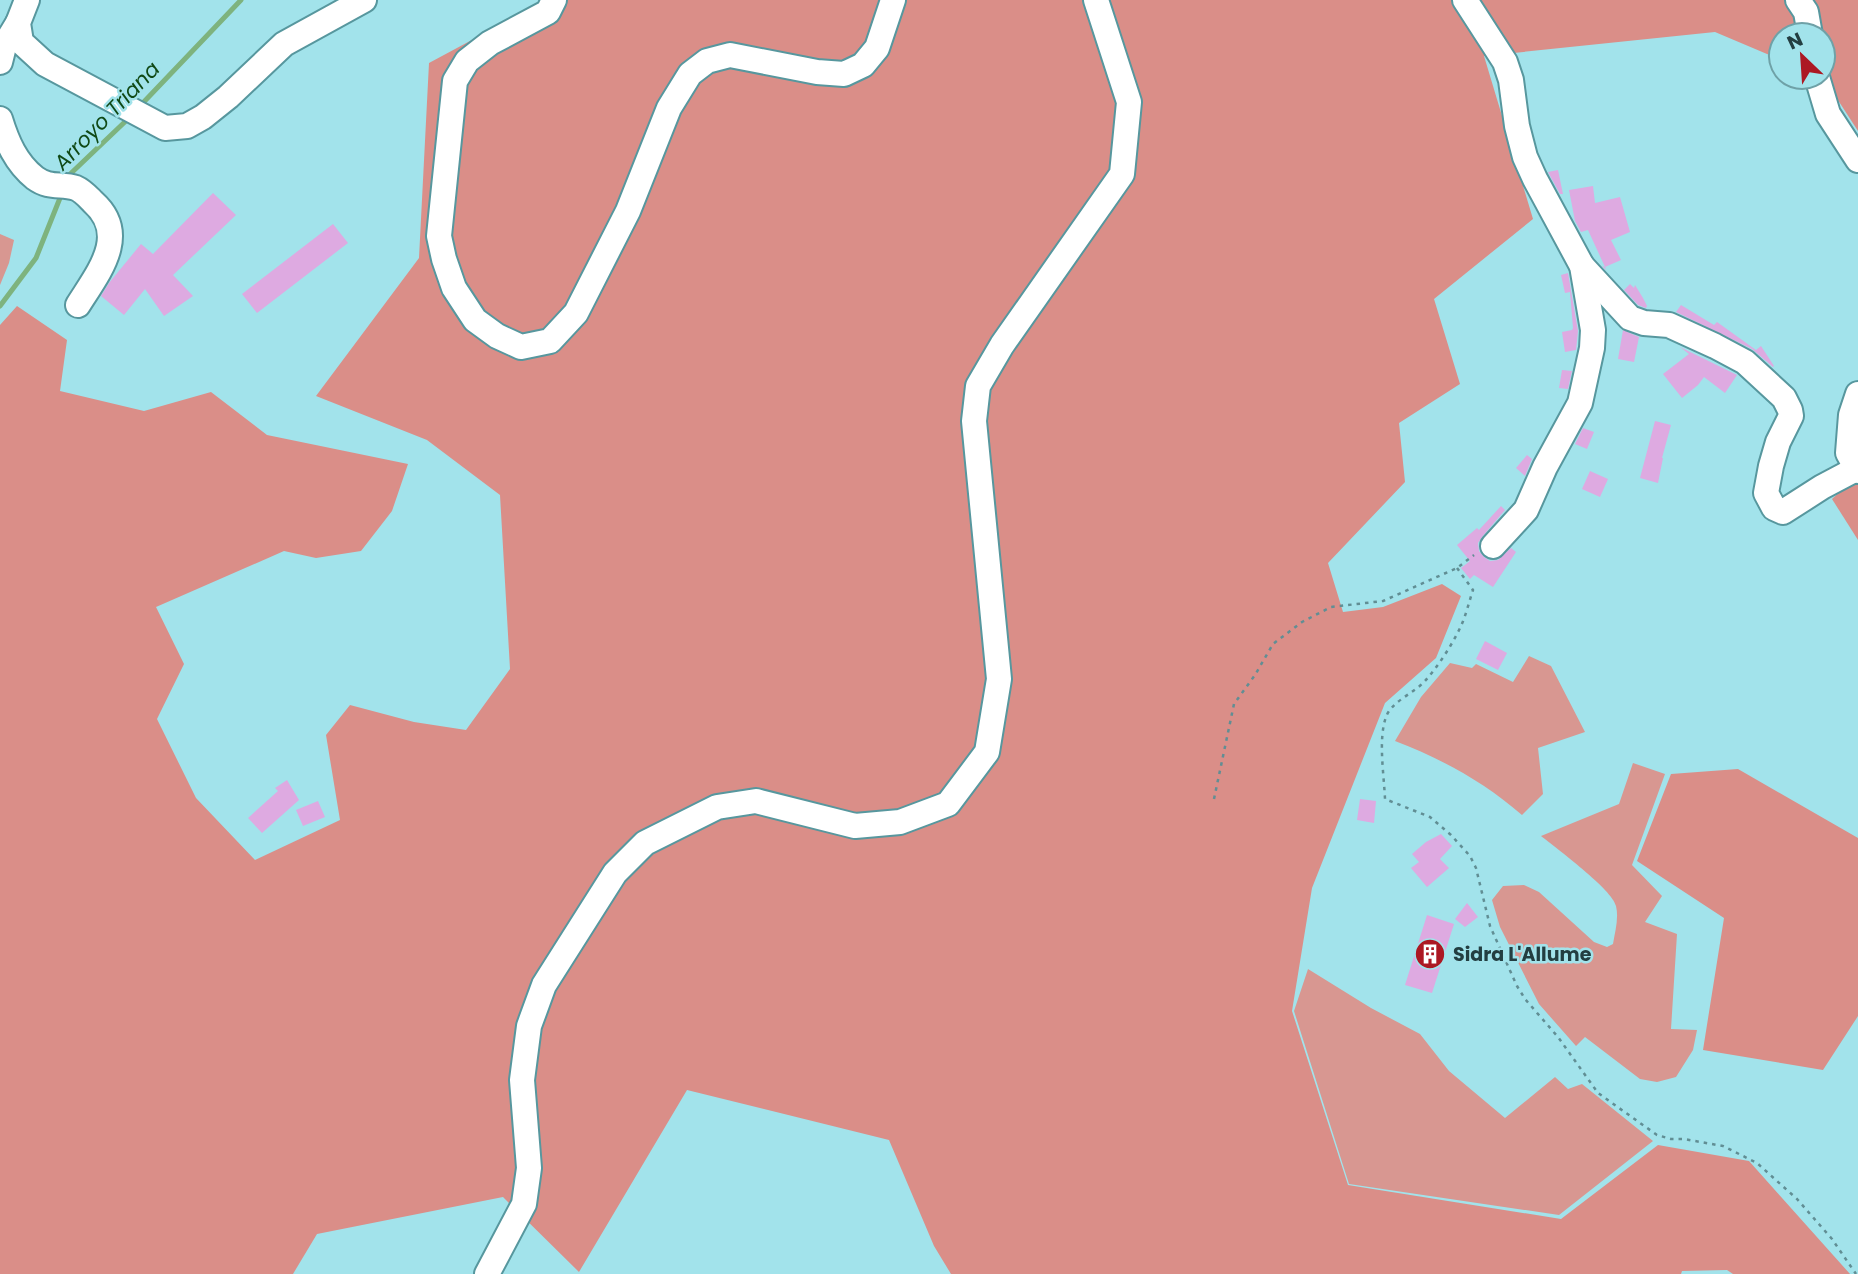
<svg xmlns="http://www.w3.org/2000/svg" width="1858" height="1274" font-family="Poppins,sans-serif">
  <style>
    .green { fill: #d89791 }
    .forest { fill: #da8e88 }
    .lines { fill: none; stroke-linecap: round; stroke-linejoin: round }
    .stream { stroke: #7eb37e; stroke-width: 5 }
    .building { fill: #deaae1 }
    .minor-casing { stroke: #57979e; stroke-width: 28 }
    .path { stroke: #618e94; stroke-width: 2.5; stroke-dasharray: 3.5 5; stroke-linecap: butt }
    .minor { stroke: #fff; stroke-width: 24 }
    .labels { text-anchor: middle; stroke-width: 5; stroke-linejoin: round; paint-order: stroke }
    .poi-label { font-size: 19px; font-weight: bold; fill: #233e41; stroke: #a2e3eb; text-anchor: start }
    .water-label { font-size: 21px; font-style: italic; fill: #104916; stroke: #a2e3eb }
  </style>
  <rect width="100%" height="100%" fill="#a2e3eb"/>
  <!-- green -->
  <g class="green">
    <path d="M 0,234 L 14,240 L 9,263 L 0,285 Z"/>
    <path d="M 1529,656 L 1551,666 L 1585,732 L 1538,748 L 1543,794 L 1522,815 C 1484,782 1442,759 1395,741 L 1421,697 L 1450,663 L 1472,668 L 1476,664 L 1513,682 Z"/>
    <path d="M 1633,763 L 1665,774 L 1632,865 L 1662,896 L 1645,922 L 1677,934 L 1671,1029 L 1697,1030 L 1693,1050 L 1676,1077 L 1657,1082 L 1640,1079 L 1585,1037 L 1576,1046 L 1539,1004 L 1500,927 L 1492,900 L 1503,886 L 1524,885 L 1539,892 L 1594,942 L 1607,947 L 1613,944 C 1615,932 1619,918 1616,906 C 1613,890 1556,848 1541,836 L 1619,804 Z"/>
    <path d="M 1308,969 L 1371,1008 L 1420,1034 L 1449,1071 L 1505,1118 L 1555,1077 L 1568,1089 L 1582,1084 L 1653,1141 L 1559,1215 L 1349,1184 L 1294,1011 Z"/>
  </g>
  <!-- forest -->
  <g class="forest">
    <path d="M 546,0 L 1858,0 L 1858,131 L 1823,77 L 1823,35 L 1781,35 L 1781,60 L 1715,32 L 1484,56 L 1533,219 L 1434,299 L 1460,384 L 1399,423 L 1405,482 L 1328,563 L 1343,612 L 1383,607 L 1442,584 L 1461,596 L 1436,658 L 1385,703 L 1312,888 L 1292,1011 L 1348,1185 L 1561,1219 L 1658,1145 L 1749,1161 L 1850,1274 L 1733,1274 L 1727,1270 L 1682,1271 L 1681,1274 L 951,1274 L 934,1246 L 889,1140 L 687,1090 L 579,1272 L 503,1197 L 317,1234 L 293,1274 L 0,1274 L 0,325 L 17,306 L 67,340 L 60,391 L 144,411 L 211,392 L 267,435 L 408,464 L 392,511 L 361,551 L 316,558 L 284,551 L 156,607 L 184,664 L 157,719 L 196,798 L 255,860 L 340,820 L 326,735 L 350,705 L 414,722 L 466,730 L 510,669 L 500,495 L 427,440 L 316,396 L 419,258 L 429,63 Z"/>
    <path d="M 1858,475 L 1858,540 L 1832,499 Z"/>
    <path d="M 1738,769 L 1858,838 L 1858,1016 L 1823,1070 L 1703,1050 L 1724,918 L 1637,861 L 1671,774 Z"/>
  </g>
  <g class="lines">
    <!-- stream -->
    <g class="stream">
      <path d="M 139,107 L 241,0"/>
      <path d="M 66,178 L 130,117"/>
      <path d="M 0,306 L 36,258 L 62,193"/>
    </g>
  </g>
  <!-- building -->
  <g class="building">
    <path d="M 1558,170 L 1563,194 L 1560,194 L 1548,172 Z"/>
    <path d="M 1593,186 L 1595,203 L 1620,197 L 1630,232 L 1611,240 L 1621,260 L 1605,267 L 1606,270 L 1602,266 L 1605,267 L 1588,230 L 1581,232 L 1575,221 L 1569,190 Z"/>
    <path d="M 213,193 L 236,215 L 173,275 L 193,296 L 164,316 L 145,289 L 124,315 L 101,296 L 109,283 L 141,244 L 153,254 Z"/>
    <path d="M 333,224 L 348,243 L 257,313 L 242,294 Z"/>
    <path d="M 1568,273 L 1578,331 L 1576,350 L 1565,352 L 1562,332 L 1572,330 L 1573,328 L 1570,292 L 1565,293 L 1561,275 Z"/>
    <path d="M 1630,284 L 1634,288 L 1635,285 L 1643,298 L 1647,306 L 1646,308 L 1638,305 L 1624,290 Z"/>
    <path d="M 1681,305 L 1714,325 L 1717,322 L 1756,350 L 1761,346 L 1774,366 L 1773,367 L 1752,349 L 1676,312 Z"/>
    <path d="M 1623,330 L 1639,337 L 1634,362 L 1618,359 Z"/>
    <path d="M 1680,347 L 1737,375 L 1725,393 L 1704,377 L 1698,385 L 1682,398 L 1663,374 L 1689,354 Z"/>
    <path d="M 1562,370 L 1572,371 L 1568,389 L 1559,388 Z"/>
    <path d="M 1655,421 L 1671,425 L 1662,458 L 1663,458 L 1658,483 L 1640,478 Z"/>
    <path d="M 1583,428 L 1594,432 L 1587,449 L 1575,444 Z"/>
    <path d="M 1527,455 L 1532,459 L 1525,476 L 1516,468 Z"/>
    <path d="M 1590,471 L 1608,479 L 1600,497 L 1582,489 Z"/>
    <path d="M 1501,506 L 1505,510 L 1482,537 L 1478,543 L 1479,551 L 1484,557 L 1490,561 L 1498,560 L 1511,548 L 1516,552 L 1493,587 L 1474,575 L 1470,579 L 1461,568 L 1470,561 L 1457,545 L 1477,528 L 1479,530 Z"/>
    <path d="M 1485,641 L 1507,653 L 1498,670 L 1476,659 Z"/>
    <path d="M 287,780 L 299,800 L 262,833 L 248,818 L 278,791 L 275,788 Z"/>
    <path d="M 1360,799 L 1376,801 L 1374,823 L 1357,820 Z"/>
    <path d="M 318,801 L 325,817 L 303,826 L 296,810 Z"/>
    <path d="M 1441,834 L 1452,846 L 1440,859 L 1449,868 L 1427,887 L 1411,868 L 1419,862 L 1412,854 L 1426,842 Z"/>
    <path d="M 1467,903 L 1478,917 L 1465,927 L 1455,919 Z"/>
    <path d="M 1427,915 L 1454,924 L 1432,993 L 1405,985 Z"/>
  </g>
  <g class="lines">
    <!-- minor casing -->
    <g class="minor-casing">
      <g id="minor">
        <path d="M 27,0 L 18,23 L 21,42 L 45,64 L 165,128 L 187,126 L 203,117 L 228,97 L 284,44 L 364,0"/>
        <path d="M 554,0 L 548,12 L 490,43 L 467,61 L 455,81 L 439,236 L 444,259 L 454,288 L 475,320 L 497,336 L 521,347 L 550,341 L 576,313 L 628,211 L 669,108 L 690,74 L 707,61 L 730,55 L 817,72 L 844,74 L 863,65 L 877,48 L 893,0"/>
        <path d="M 1465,0 L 1505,62 L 1511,80 L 1517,126 L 1525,157 L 1535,179 L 1582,266 L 1593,330 L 1592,348 L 1580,403 L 1545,467 L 1526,510 L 1493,546"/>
        <path d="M 1798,0 L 1806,12 L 1810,35"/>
        <path d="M 0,62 L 4,46 L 18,23"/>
        <path d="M 1817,77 L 1828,114 L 1858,160"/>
        <path d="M 0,119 C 7,142 16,163 35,178 C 50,189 61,183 76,188 C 83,191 88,197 93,202 C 130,235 98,273 78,305"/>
        <path d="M 1582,266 L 1630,318 L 1644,323 L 1669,325 L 1715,346 L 1745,362 L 1784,398 L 1790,410 L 1791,416 L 1778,442 L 1771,466 L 1766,493 L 1774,508 L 1783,512 L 1822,487 L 1856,469"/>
        <path d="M 1858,394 L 1851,415 L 1848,453 L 1858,471"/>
        <path d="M 487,1274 L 524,1204 L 529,1168 L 522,1080 L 529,1026 L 544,985 L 615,873 L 645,843 L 717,807 L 756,801 L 855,826 L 900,822 L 948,804 L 987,752 L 999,679 L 974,421 L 978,386 L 1002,345 L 1122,174 L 1129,102 L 1096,0"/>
      </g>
    </g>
    <!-- path -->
    <g class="path">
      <path d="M 1457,568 L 1473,590 C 1469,602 1466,615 1461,626 C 1452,645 1439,665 1425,681 C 1414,693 1391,702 1386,717 C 1378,739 1384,775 1385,799 L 1430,817 L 1451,835 L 1470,856 L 1476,868 L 1490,926 L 1517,986 L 1525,999 L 1558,1037 L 1598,1093 L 1657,1135 L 1671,1139 L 1684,1139 L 1723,1146 L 1757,1163 L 1797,1199 L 1832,1239 L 1856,1274"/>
      <path d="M 1214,799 L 1234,704 L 1255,675 L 1273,644 L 1302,622 L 1331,607 L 1383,601 L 1457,568 L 1474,555"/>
    </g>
    <!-- minor -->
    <use href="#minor" class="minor"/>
  </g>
  <!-- icons -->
  <defs>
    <g id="building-disc" transform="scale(1.575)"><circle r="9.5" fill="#ac1823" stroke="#a2e3eb"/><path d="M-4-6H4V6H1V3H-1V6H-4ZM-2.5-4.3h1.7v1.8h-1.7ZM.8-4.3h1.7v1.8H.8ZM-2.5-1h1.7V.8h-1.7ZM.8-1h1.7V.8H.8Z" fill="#fff"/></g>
  </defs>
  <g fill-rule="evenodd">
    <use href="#building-disc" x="1430" y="954"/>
  </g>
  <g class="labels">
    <!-- poi labels -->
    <g class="poi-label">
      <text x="1453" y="961">Sidra L'Allume</text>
    </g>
    <!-- water labels -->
    <g class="water-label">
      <text transform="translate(107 116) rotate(-46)" y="7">Arroyo Triana</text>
    </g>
  </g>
  <!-- north arrow -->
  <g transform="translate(1802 56) rotate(335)"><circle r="33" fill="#a2e3eb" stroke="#6fa1a7" stroke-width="2"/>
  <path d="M0-5L12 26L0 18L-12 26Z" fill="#ac1823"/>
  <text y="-10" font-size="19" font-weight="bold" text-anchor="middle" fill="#233e41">N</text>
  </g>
</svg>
